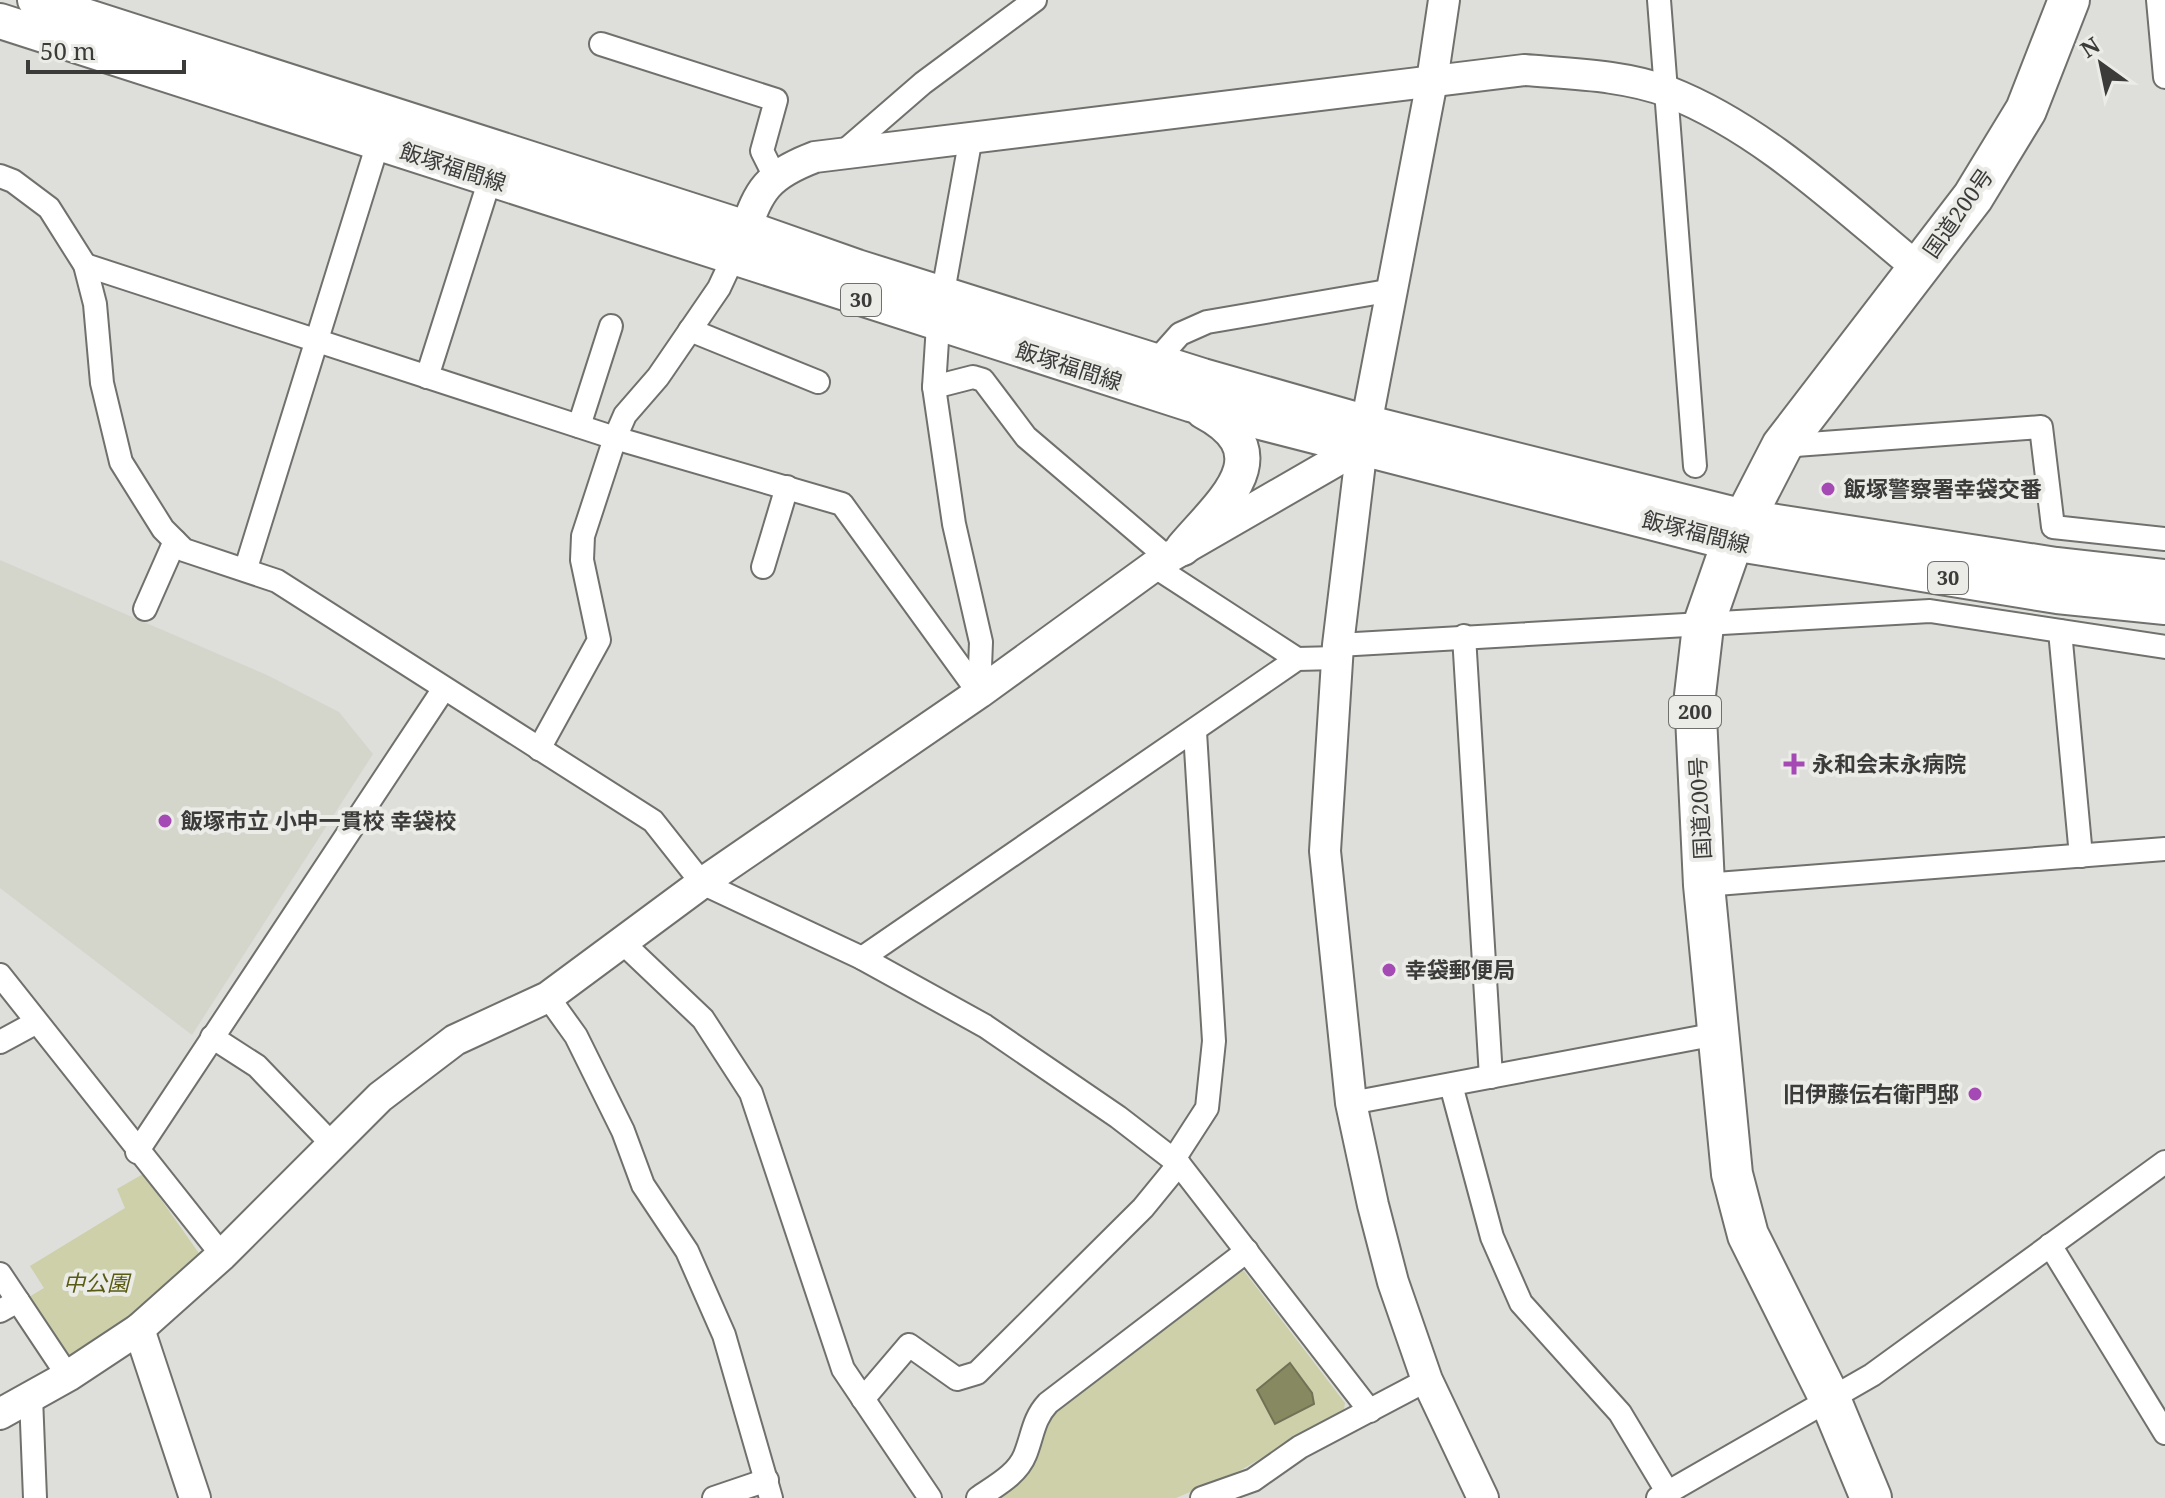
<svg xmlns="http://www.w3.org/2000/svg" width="2165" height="1498" font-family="'Noto Serif','Noto Sans JP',serif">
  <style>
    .built { fill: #d5d6cb }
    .green { fill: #cdd0a8 }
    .water { fill: #878a60; stroke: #707255; stroke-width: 2 }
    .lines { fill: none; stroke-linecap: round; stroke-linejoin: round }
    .street-casing { stroke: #70706d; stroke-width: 26 }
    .secondary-casing { stroke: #70706d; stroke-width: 34 }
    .primary-casing { stroke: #70706d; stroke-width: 38 }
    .highway-casing { stroke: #70706d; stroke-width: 44 }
    .street { stroke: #fff; stroke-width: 22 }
    .secondary { stroke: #fff; stroke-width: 30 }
    .primary { stroke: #fff; stroke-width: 34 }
    .highway { stroke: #fff; stroke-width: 40 }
    .poi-dot { fill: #a54ab5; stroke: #ebece8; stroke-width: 3 }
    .labels { text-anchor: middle; stroke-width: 8; stroke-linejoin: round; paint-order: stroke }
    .shield { fill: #ebece8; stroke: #70706e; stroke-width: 2 }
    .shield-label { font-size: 20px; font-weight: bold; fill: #3b3b3a }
    .street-label { font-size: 22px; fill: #3b3b3a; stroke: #ebece8 }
    .poi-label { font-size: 22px; font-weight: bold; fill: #3b3b3a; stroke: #ebece8; text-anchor: start }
    .park-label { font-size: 22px; font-style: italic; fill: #595b15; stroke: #ebece8 }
  </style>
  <rect width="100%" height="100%" fill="#dededb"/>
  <!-- built -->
  <path class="built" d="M 0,560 L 267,675 L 339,712 L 373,754 L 192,1035 L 0,888 Z"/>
  <!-- green -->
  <g class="green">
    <path d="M 143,1174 L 203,1259 L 169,1291 L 81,1353 L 69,1357 L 60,1351 L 24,1300 L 44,1288 L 30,1266 L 125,1208 L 117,1189 Z"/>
    <path d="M 1232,1271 L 1244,1271 L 1345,1403 L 1344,1409 L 1241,1470 L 1176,1498 L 990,1498 L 1039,1420 Z"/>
  </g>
  <!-- water -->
  <path class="water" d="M 1290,1363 L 1312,1393 L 1314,1404 L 1275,1424 L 1257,1390 Z"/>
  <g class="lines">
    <!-- street casing -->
    <g class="street-casing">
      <g id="street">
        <path d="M 1659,0 L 1695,466"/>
        <path d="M 2158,0 L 2165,77"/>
        <path d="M 601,44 L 776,100 L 762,151 L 774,175"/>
        <path d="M 841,154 L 923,83 L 1035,0"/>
        <path d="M 0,176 L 13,181 L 49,208 L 85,265 L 95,304 L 102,383 L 121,462 L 163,529 L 184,550 L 277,581 L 653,821 L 702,883 L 862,958 L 985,1026 L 1118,1117 L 1179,1164 L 1370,1411"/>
        <path d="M 85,265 L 615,438 L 842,504 L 979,693"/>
        <path d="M 943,292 L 971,137"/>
        <path d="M 938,325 L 934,387 L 954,524 L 981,642 L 979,693"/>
        <path d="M 690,330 L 818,382"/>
        <path d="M 1156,361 L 1180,334 L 1207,322 L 1393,290"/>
        <path d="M 427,377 L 490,179"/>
        <path d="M 934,387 L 973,377 L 983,380 L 1026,437 L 1168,558"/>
        <path d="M 579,426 L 611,326"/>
        <path d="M 1782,446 L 2041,427 L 2053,527 L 2165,539"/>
        <path d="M 1154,566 L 1297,659"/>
        <path d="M 763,567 L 787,487"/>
        <path d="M 246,568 L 378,143"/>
        <path d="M 145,609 L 175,541"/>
        <path d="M 2060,631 L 2081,856"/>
        <path d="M 1464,636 L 1491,1077"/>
        <path d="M 1338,645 L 1930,611 L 2165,647"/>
        <path d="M 539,749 L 599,640 L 582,560 L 583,536 L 615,438 L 625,415 L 658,377 L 719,288 L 734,256"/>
        <path d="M 1704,885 L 2165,849"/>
        <path d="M 623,943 L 703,1019 L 751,1093 L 843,1369 L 930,1498"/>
        <path d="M 862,958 L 1297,659 L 1337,658"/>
        <path d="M 0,975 L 222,1255"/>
        <path d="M 548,997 L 576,1036 L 623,1131 L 643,1185 L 687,1251 L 724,1335 L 771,1498"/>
        <path d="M 212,1037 L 257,1066 L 332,1144"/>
        <path d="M 0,1042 L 35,1023"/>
        <path d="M 1451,1085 L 1492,1237 L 1521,1303 L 1620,1413 L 1668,1493"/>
        <path d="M 1351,1103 L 1717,1034"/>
        <path d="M 137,1152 L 443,690"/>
        <path d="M 1174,1159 L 1207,1108 L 1214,1041 L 1195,732"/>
        <path d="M 2050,1245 L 2165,1433"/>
        <path d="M 0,1274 L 68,1376"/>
        <path d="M 0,1311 L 18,1301"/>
        <path d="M 31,1397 L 35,1498"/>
        <path d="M 863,1399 L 909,1345 L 957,1379 L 977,1373 L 1143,1208 L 1179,1164"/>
        <path d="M 714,1498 L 767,1480"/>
        <path d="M 978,1498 C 995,1486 1017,1475 1025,1455 C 1033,1435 1033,1419 1048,1403 L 1247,1251"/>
        <path d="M 1202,1498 L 1253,1480 L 1300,1447 L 1427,1380"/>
        <path d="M 1658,1498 L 1872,1375 L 2165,1162"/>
      </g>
    </g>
    <!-- secondary casing -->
    <g class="secondary-casing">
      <g id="secondary">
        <path d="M 1444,0 L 1432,81 L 1362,446 L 1338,645 L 1325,851 L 1351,1103 L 1373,1205 L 1393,1282 L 1427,1380 L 1483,1498"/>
        <path d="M 737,251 C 759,196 757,179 815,157 L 1524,70 C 1571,74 1625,75 1669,92 C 1763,129 1842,206 1919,269"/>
        <path d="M 139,1329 L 195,1498"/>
        <path d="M 0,1414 L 68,1376 L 139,1329 L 222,1255 L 380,1097 L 455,1040 L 548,997 L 702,883 L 979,693 L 1154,566 L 1362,446"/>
      </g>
    </g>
    <!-- primary casing -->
    <g class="primary-casing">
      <g id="primary">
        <path d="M 35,0 L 746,228 L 857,267 L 1203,376 L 1368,423 L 1744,517 L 2056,565 L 2165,577"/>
        <path d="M 0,21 L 1190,404 L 1732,543 L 2057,596 L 2165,607"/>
        <path d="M 1183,548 C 1221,503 1284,454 1203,411"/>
      </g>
    </g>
    <!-- highway casing -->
    <g class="highway-casing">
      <path id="highway" d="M 1871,1498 L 1830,1399 L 1748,1235 L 1732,1174 L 1704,885 L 1695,695 L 1703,626 L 1732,543 L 1782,446 L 1973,197 L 2026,110 L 2069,0"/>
    </g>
    <!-- street -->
    <use href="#street" class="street"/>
    <!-- secondary -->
    <use href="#secondary" class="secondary"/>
    <!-- primary -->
    <use href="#primary" class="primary"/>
    <!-- highway -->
    <use href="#highway" class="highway"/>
  </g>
  <!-- markers -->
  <g class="poi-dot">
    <circle cx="1828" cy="489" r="8"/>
    <path d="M1790 752h8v8h8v8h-8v8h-8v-8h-8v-8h8z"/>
    <circle cx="165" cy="821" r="8"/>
    <circle cx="1389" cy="970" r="8"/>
    <circle cx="1975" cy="1094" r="8"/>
  </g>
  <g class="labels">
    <!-- shield labels -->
    <g class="shield">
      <rect x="841" y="284" width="40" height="32" rx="6"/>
      <rect x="1928" y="562" width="40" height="32" rx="6"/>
      <rect x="1669" y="696" width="52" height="32" rx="6"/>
    </g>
    <g class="shield-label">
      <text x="861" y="307">30</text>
      <text x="1948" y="585">30</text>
      <text x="1695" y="719">200</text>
    </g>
    <!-- street labels -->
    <g class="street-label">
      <text transform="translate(453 167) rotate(18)" y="8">飯塚福間線</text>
      <text transform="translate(1958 213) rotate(-55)" y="8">国道200号</text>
      <text transform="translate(1069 366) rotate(18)" y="8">飯塚福間線</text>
      <text transform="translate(1696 532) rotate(14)" y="8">飯塚福間線</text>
      <text transform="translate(1700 808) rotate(-93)" y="8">国道200号</text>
    </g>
    <!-- poi labels -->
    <g class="poi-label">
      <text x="1844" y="497">飯塚警察署幸袋交番</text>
      <text x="1812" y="772">永和会末永病院</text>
      <text x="181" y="829">飯塚市立 小中一貫校 幸袋校</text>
      <text x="1405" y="978">幸袋郵便局</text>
      <text x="1959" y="1102" text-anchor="end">旧伊藤伝右衛門邸</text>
    </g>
    <!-- park labels -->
    <g class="park-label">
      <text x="96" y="1291">中公園</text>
    </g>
  </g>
  <!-- north arrow -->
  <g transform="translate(2101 64) rotate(327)" stroke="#ebece8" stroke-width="6" paint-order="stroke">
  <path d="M0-6L14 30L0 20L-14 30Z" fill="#3b3b3a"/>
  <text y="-12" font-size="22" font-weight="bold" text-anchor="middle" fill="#3b3b3a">N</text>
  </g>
  <!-- scale -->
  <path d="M28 60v12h156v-12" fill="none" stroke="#3b3b3a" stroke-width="4"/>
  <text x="40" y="60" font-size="24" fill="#3b3b3a" stroke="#ebece8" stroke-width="6" paint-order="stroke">50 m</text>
</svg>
